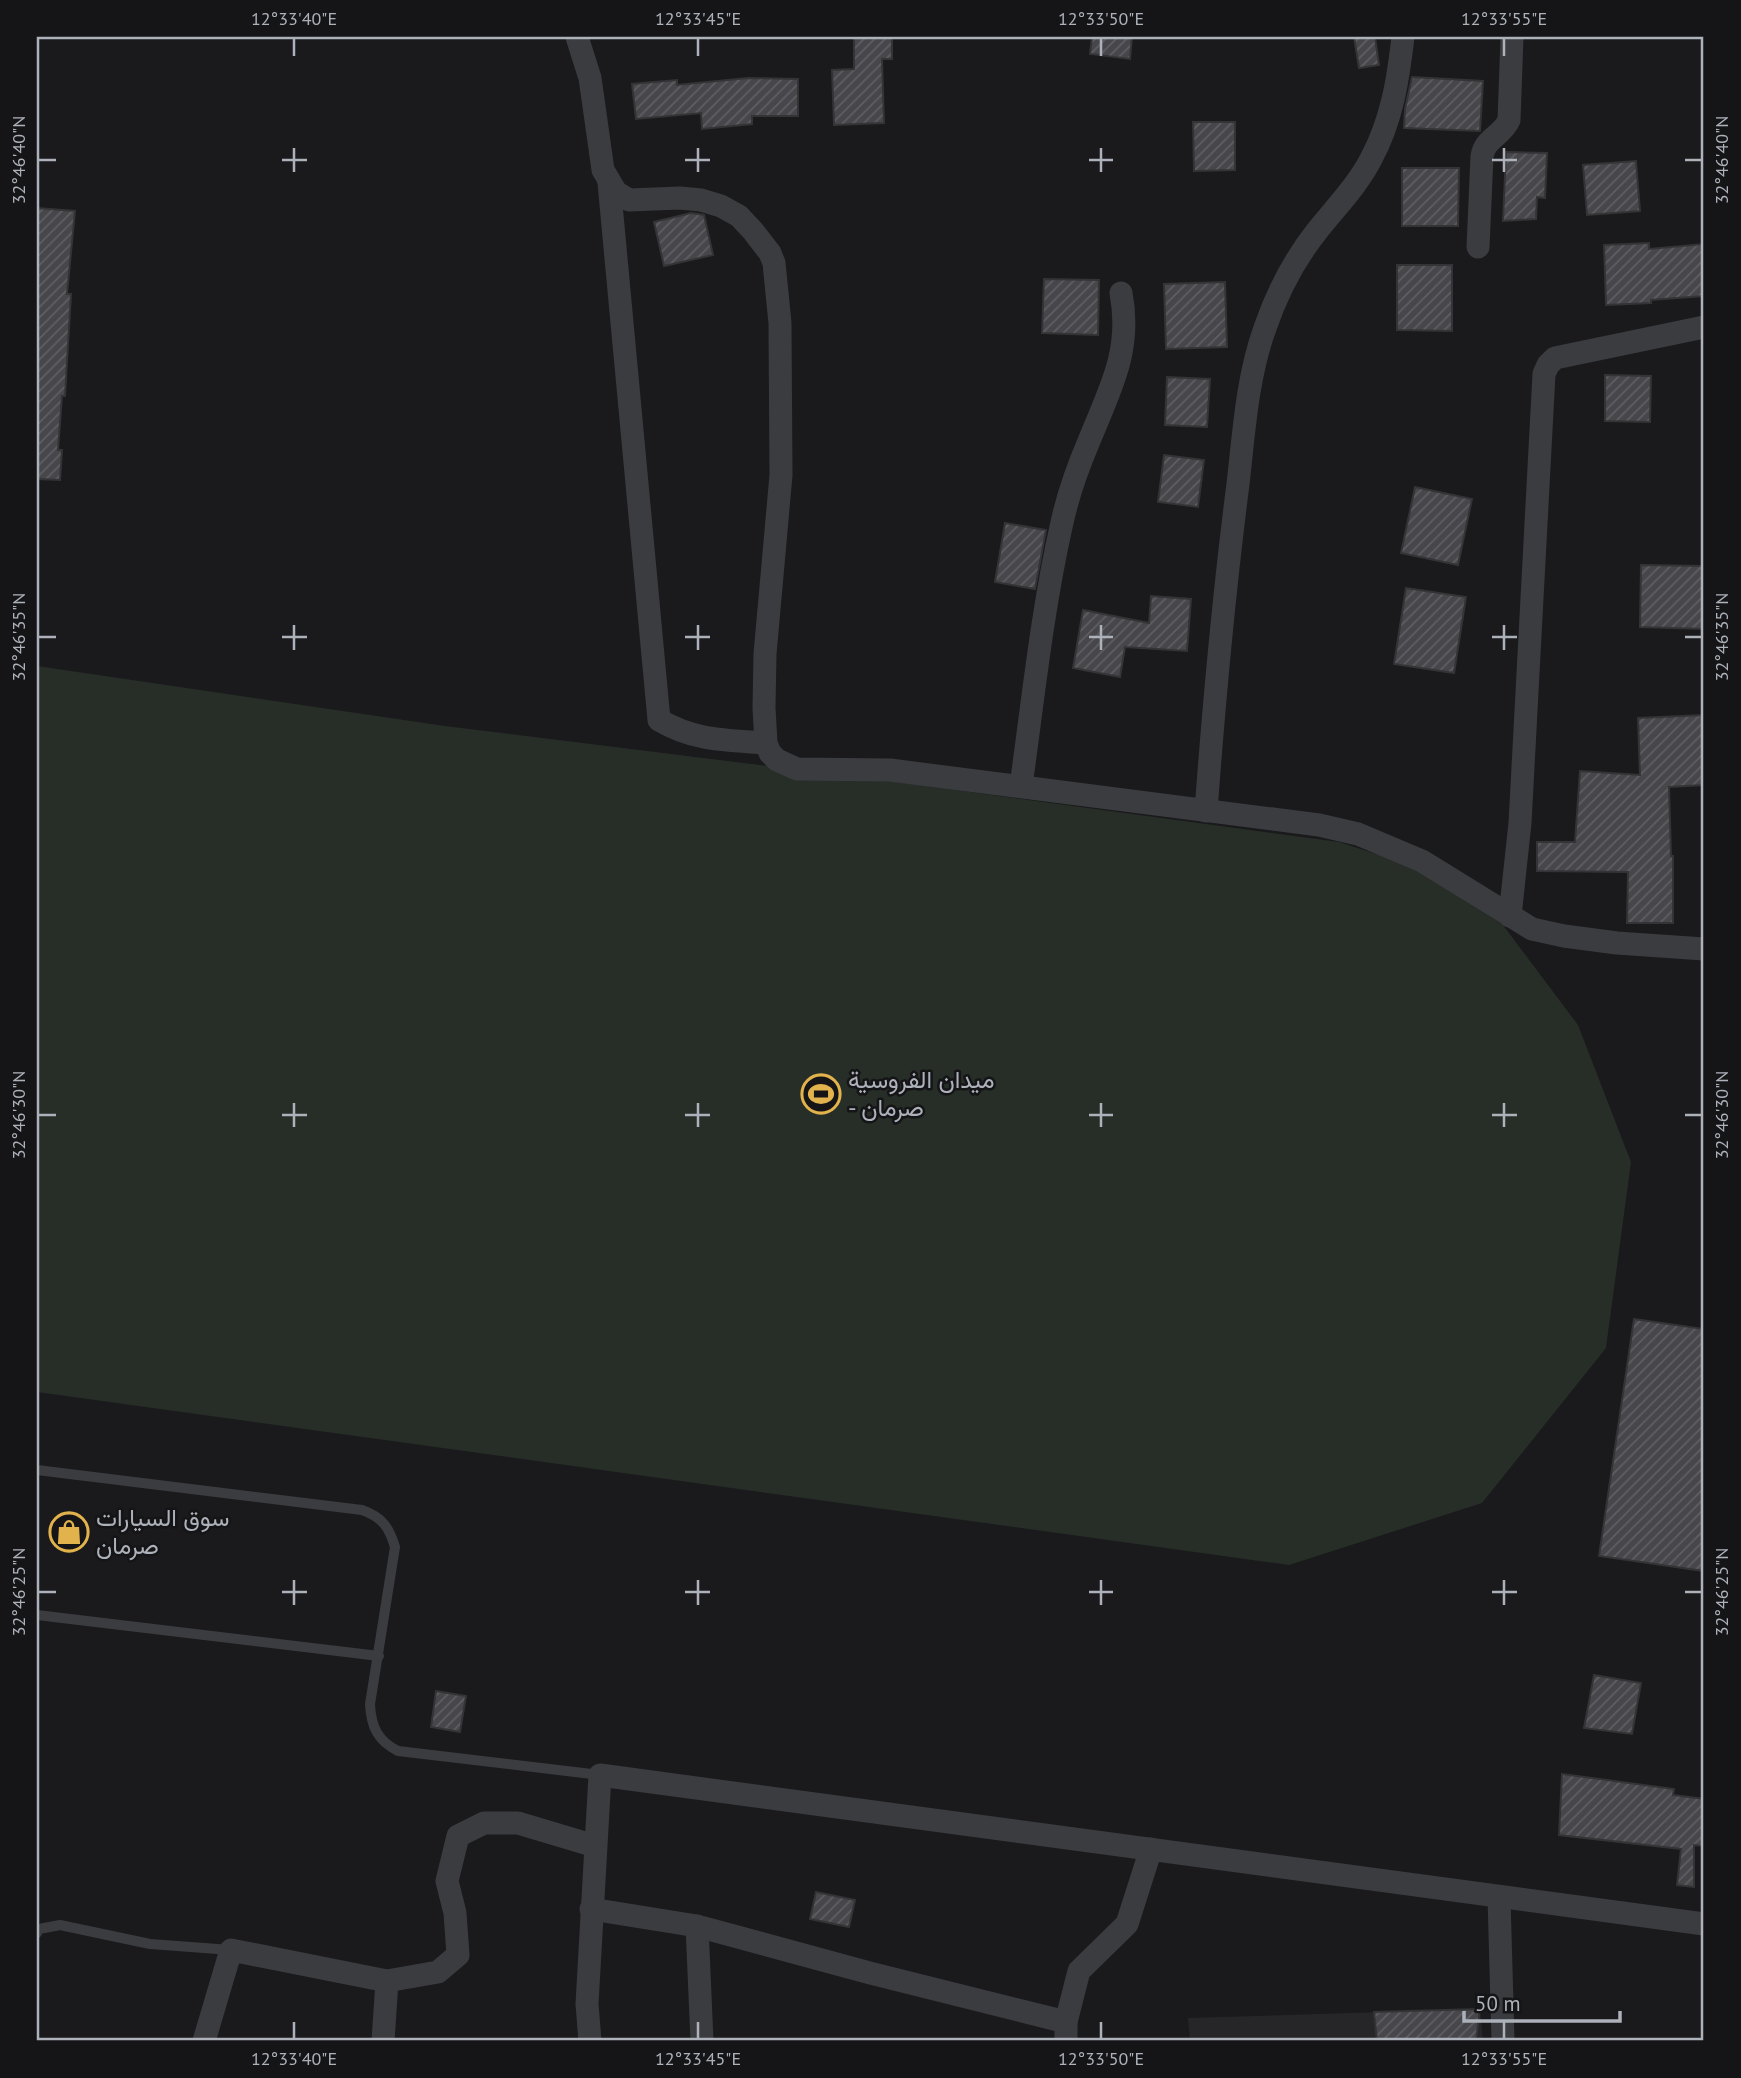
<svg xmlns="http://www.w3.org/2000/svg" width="1741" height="2078" font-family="'PT Sans',Vazirmatn,sans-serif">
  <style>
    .built { fill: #262628 }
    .pitch { fill: #262e27 }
    .building { fill: url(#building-hatch); stroke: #343437; stroke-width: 2 }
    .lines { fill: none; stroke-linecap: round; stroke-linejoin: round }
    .service { stroke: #3b3c40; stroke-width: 10 }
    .minor { stroke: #3b3c40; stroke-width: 23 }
    .ticks { fill: none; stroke: #adb1ba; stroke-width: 2.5 }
    .labels { text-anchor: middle; stroke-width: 5; stroke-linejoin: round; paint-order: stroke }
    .poi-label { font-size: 24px; fill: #adb1ba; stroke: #151517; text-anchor: start }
    .neatline { fill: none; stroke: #adb1ba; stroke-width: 2.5 }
    .ticks-label { font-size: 18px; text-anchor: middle; fill: #adb1ba }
  </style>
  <defs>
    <pattern id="building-hatch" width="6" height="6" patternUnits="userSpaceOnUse" patternTransform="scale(1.75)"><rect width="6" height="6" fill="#47474b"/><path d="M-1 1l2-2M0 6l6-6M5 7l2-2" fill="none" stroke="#5f5f63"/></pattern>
  </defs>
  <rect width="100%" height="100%" fill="#1a1a1c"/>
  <!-- built -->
  <path class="built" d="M 1480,2009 L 1483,2041 L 1190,2041 L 1188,2018 Z"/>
  <!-- pitch -->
  <path class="pitch" d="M 37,666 L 445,726 L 889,781 L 1339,842 L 1407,864 L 1503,925 L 1578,1025 L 1631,1162 L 1606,1348 L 1482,1503 L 1289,1565 L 37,1392 Z"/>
  <!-- building -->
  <g class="building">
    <path d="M 854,37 L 892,37 L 892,59 L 882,59 L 884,123 L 834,125 L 832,70 L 854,69 Z"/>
    <path d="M 1092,37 L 1132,37 L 1130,59 L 1090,54 Z"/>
    <path d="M 1354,37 L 1375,37 L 1379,65 L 1359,68 Z"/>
    <path d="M 1412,77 L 1483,81 L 1480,131 L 1404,128 L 1405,109 Z"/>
    <path d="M 748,78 L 798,79 L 798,116 L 752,116 L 752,124 L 702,129 L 701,113 L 636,119 L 632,84 L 677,80 L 677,85 Z"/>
    <path d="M 1193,122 L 1235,122 L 1235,170 L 1194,171 Z"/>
    <path d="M 1506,152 L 1547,153 L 1545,198 L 1537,197 L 1536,219 L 1503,221 Z"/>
    <path d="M 1636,161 L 1640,211 L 1587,215 L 1583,165 Z"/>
    <path d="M 1402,168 L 1459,168 L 1458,226 L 1402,226 Z"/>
    <path d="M 37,208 L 75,211 L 67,294 L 71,294 L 65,396 L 62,396 L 58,450 L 62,450 L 60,480 L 37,479 Z"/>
    <path d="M 691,213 L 704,215 L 713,255 L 664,266 L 654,222 Z"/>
    <path d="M 1649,243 L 1649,249 L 1704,244 L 1704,296 L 1651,300 L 1651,303 L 1606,305 L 1604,245 Z"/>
    <path d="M 1397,265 L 1452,265 L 1452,331 L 1397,330 Z"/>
    <path d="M 1044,279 L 1099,280 L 1098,335 L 1042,333 Z"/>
    <path d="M 1225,282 L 1227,347 L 1166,349 L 1164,284 Z"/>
    <path d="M 1605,375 L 1651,376 L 1650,422 L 1605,421 Z"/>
    <path d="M 1167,377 L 1210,379 L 1207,427 L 1165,425 Z"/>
    <path d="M 1164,455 L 1204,460 L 1198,507 L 1158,502 Z"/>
    <path d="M 1415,487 L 1472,499 L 1458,565 L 1401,553 Z"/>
    <path d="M 1005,523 L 1046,530 L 1035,589 L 995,582 Z"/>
    <path d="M 1641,565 L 1704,566 L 1704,629 L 1640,627 Z"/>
    <path d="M 1406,588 L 1466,597 L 1454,673 L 1394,664 Z"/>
    <path d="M 1151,596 L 1191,599 L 1187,651 L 1125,647 L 1120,677 L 1073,668 L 1083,610 L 1149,623 Z"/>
    <path d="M 1704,715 L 1704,785 L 1669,787 L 1671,856 L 1673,856 L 1673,923 L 1627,923 L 1628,872 L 1537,871 L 1537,842 L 1575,842 L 1580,771 L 1640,775 L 1638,718 Z"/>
    <path d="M 1634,1319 L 1704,1329 L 1704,1571 L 1599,1556 Z"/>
    <path d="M 1594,1675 L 1641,1683 L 1632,1734 L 1584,1728 Z"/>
    <path d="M 436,1691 L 466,1696 L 460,1732 L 431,1727 Z"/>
    <path d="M 1562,1774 L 1674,1789 L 1673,1795 L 1704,1799 L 1704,1846 L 1694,1845 L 1694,1887 L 1677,1885 L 1681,1849 L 1559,1835 Z"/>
    <path d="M 816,1892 L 855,1900 L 849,1927 L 810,1919 Z"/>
    <path d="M 1480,2009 L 1476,2041 L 1377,2041 L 1374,2012 Z"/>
  </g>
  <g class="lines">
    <!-- service -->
    <g class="service">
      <path d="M 37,1470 L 362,1510 C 382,1517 389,1527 395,1547 L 370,1704 C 371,1727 378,1741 398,1751 L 600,1775"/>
      <path d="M 37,1615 L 379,1656"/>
      <path d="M 37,1933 L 39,1929 L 60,1925 L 150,1944 L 231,1950"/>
    </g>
    <!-- minor -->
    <g class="minor">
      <path d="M 577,37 L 590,78 L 603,170 L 616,192 L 629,200 L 680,198 L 701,200 L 721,206 L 739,216 L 753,231 L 770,253 L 774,263 L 780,323 L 781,475 L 765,654 L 764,708 L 766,743 L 770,753 L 777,760 L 797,769 L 890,770 L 1319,825 L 1358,834 L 1422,861 L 1532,929 L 1564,936 L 1617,943 L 1704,949"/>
      <path d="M 609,183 L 659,720 C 695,741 725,740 766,743"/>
      <path d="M 1478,247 L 1482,156 C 1485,138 1502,136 1509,120 L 1512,37"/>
      <path d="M 1021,786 C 1033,700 1042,612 1061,527 C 1067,498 1077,469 1089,441 C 1110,389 1132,351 1121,293"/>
      <path d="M 1206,811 C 1214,702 1224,593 1238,484 C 1244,432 1247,378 1265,328 C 1277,293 1294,260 1317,231 C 1336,207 1357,186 1371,159 C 1392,120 1398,80 1403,37"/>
      <path d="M 1510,916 L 1520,823 L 1544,374 L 1548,365 L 1555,358 L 1704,327"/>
      <path d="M 1499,1897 L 1503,2041"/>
      <path d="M 591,1909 L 697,1926 L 870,1973 L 1066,2022"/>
      <path d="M 697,1926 L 702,2041"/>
      <path d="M 204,2041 L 231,1950 L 387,1981 L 438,1972 L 458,1955 L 455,1913 L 447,1881 L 458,1836 L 484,1823 L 518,1823 L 595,1846"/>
      <path d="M 383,2041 L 387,1981"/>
      <path d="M 590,2041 L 587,2004 L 600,1775 L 1704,1924"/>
      <path d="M 1066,2041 L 1066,2022 L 1079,1971 L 1127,1924 L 1151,1849"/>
    </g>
  </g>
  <!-- ticks -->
  <path class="ticks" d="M 294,38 L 294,56M 698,38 L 698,56M 1101,38 L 1101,56M 1504,38 L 1504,56M 294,148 L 294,172M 698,148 L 698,172M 1101,148 L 1101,172M 1504,148 L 1504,172M 38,160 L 56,160M 282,160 L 307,160M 685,160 L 710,160M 1089,160 L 1113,160M 1492,160 L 1517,160M 1685,160 L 1702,160M 294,625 L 294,650M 698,625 L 698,650M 1101,625 L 1101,650M 1504,625 L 1504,650M 38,637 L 56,637M 282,637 L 307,637M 685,637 L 710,637M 1089,637 L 1113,637M 1492,637 L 1517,637M 1685,637 L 1702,637M 294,1103 L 294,1127M 698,1103 L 698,1127M 1101,1103 L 1101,1127M 1504,1103 L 1504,1127M 38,1115 L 56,1115M 282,1115 L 307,1115M 685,1115 L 710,1115M 1089,1115 L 1113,1115M 1492,1115 L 1517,1115M 1685,1115 L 1702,1115M 294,1580 L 294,1605M 698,1580 L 698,1605M 1101,1580 L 1101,1605M 1504,1580 L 1504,1605M 38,1592 L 56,1592M 282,1592 L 307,1592M 685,1592 L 710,1592M 1089,1592 L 1113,1592M 1492,1592 L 1517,1592M 1685,1592 L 1702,1592M 294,2022 L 294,2039M 698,2022 L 698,2039M 1101,2022 L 1101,2039M 1504,2022 L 1504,2039"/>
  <!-- icons -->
  <defs>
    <g id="stadium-ring" transform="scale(2.0125)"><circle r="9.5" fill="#151517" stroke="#e2b34c" stroke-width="1.5"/><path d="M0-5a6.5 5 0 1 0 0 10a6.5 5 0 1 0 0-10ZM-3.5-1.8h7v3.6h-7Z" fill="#e2b34c"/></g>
    <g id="shop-ring" transform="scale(2.0125)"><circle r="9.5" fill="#151517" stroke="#e2b34c" stroke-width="1.5"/><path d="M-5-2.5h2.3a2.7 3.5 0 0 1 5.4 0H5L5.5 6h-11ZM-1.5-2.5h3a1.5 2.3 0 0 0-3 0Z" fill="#e2b34c"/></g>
  </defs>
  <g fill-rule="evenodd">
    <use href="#stadium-ring" x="821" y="1094"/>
    <use href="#shop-ring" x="69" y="1532"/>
  </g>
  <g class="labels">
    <!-- poi labels -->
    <g class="poi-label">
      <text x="848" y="1088">ميدان الفروسية<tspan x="848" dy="28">- صرمان</tspan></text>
      <text x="96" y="1526">سوق السيارات<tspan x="96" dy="28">صرمان</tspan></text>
    </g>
  </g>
  <!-- border -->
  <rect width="1741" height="2078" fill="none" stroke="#151517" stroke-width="77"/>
  <!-- scale -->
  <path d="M1464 2011v10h156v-10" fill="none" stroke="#adb1ba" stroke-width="3.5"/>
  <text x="1475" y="2011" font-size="21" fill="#adb1ba" stroke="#151517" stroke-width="5" paint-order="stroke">50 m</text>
  <rect x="38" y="38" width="1664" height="2001" class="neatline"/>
  <g class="ticks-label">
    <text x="294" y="25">12°33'40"E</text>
    <text x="698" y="25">12°33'45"E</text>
    <text x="1101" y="25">12°33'50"E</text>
    <text x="1504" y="25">12°33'55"E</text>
    <text transform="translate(19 160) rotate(-90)" y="6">32°46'40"N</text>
    <text transform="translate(1722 160) rotate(-90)" y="6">32°46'40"N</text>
    <text transform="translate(19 637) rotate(-90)" y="6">32°46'35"N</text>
    <text transform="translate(1722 637) rotate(-90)" y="6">32°46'35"N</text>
    <text transform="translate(19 1115) rotate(-90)" y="6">32°46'30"N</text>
    <text transform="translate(1722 1115) rotate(-90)" y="6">32°46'30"N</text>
    <text transform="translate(19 1592) rotate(-90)" y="6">32°46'25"N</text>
    <text transform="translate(1722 1592) rotate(-90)" y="6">32°46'25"N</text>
    <text x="294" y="2065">12°33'40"E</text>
    <text x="698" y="2065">12°33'45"E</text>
    <text x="1101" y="2065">12°33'50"E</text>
    <text x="1504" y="2065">12°33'55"E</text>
  </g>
</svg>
